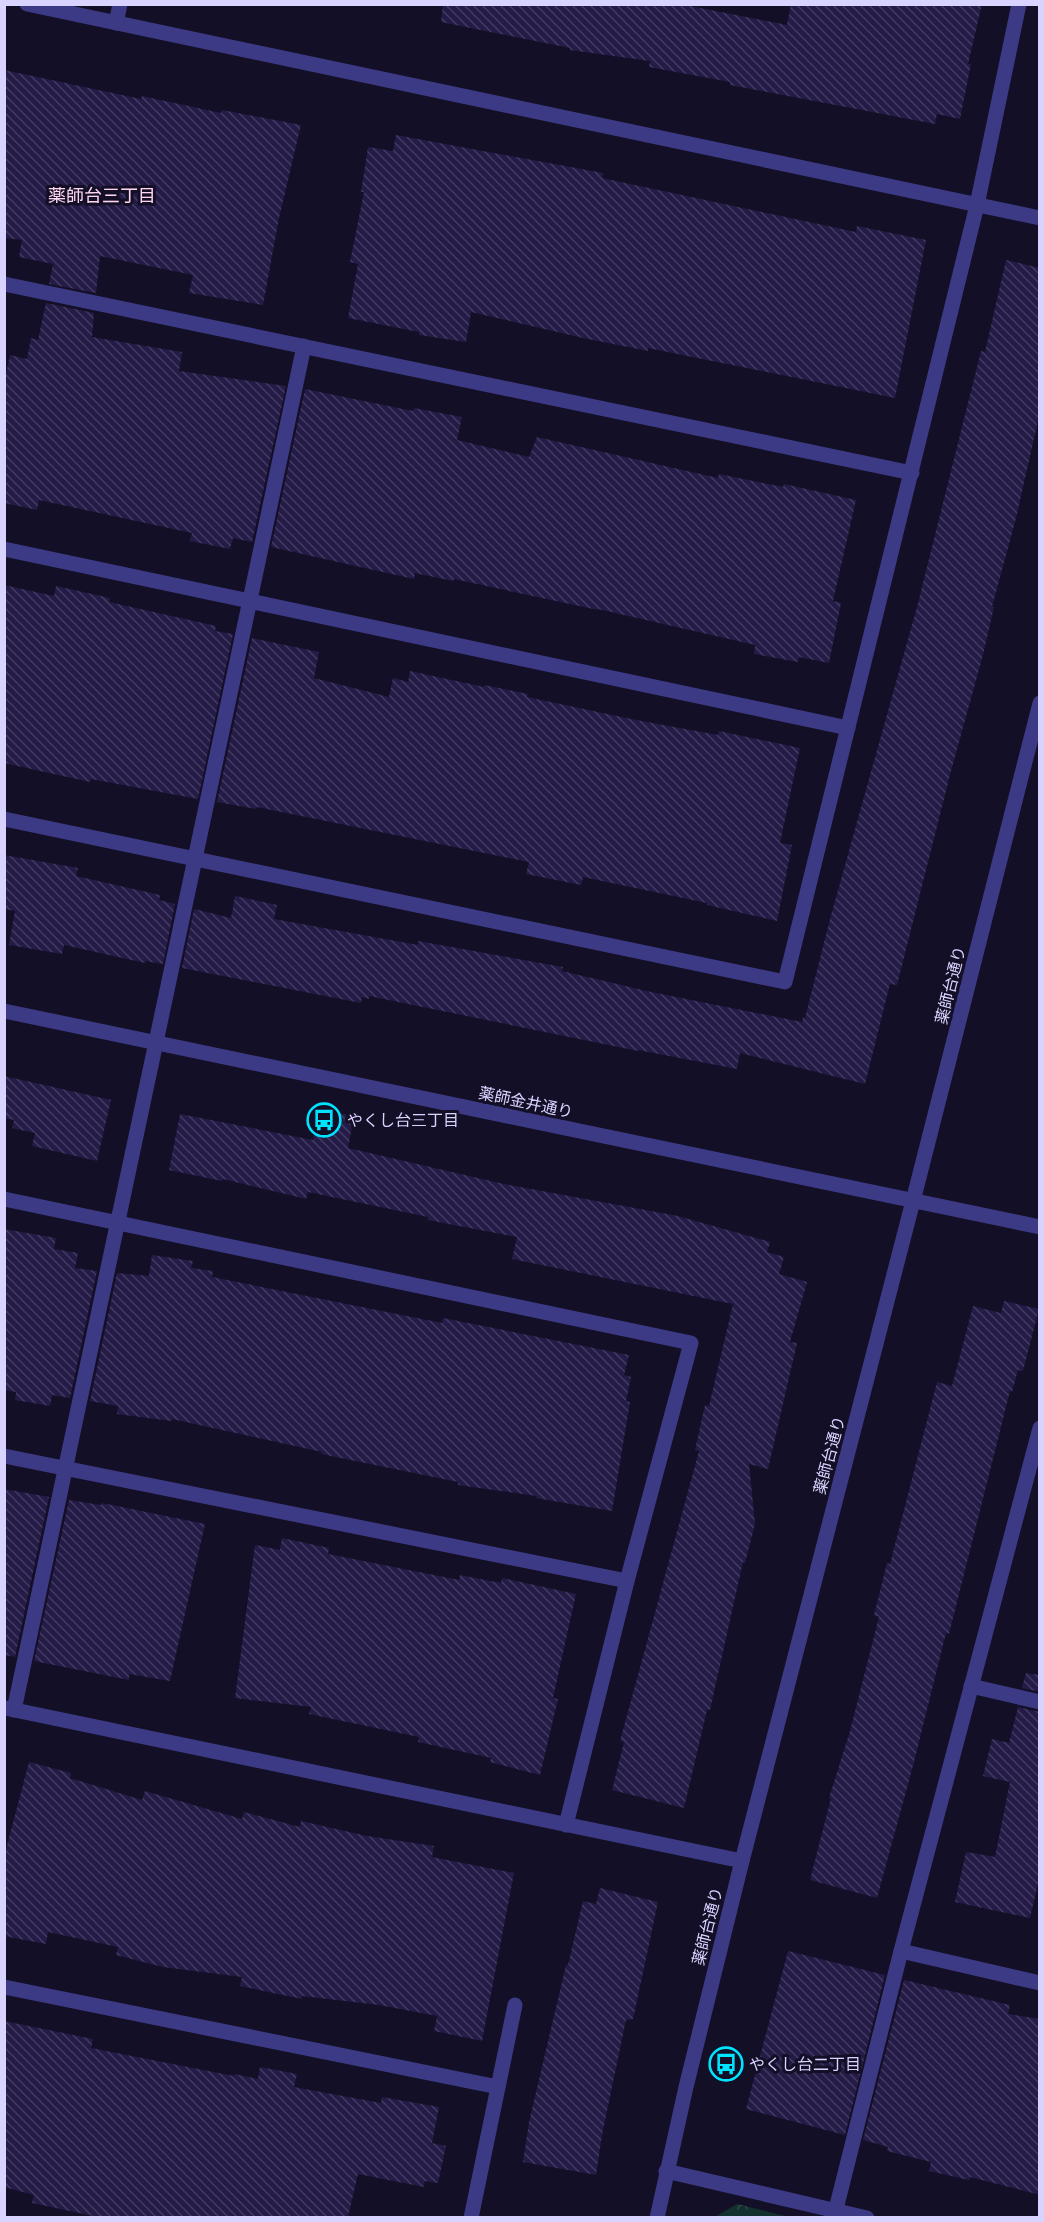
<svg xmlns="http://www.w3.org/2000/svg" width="1044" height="2222" font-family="'Fira Sans','Noto Sans JP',sans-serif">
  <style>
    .forest { fill: url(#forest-crowns) }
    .building { fill: url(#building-back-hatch) }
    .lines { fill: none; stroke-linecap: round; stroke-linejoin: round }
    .minor { stroke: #3d3a85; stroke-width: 15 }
    .labels { text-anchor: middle; stroke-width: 6; stroke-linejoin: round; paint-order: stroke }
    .street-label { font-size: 16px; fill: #d9d4ff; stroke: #130f26 }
    .poi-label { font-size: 16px; fill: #d9d4ff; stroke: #130f26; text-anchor: start }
    .neighbourhood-label { font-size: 18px; fill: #ffd6f0; stroke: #130f26 }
  </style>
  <defs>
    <pattern id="forest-crowns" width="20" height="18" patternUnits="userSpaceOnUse" patternTransform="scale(1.5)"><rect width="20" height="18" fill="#12302f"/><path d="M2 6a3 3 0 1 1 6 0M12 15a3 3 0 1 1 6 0" fill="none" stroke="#344d4e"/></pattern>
    <pattern id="building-back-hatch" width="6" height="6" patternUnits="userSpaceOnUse" patternTransform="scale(1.5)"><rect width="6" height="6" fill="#241b47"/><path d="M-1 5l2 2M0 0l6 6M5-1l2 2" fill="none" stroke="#433b63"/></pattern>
  </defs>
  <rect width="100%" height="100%" fill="#130f26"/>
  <!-- forest -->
  <path class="forest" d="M 737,2204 L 789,2217 L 715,2217 Z"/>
  <!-- building -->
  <g class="building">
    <path d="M 443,4 L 680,4 L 787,25 L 791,4 L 982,4 L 968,64 L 971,64 L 960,119 L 937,114 L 935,124 L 730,85 L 730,82 L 649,67 L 650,61 L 570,50 L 570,48 L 441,22 Z"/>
    <path d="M 4,70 L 141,99 L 142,96 L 221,113 L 222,110 L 301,125 L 279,218 L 263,305 L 189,293 L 193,275 L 100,256 L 96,293 L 49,284 L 53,264 L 19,257 L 22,240 L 4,238 Z"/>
    <path d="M 396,135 L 603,173 L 602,178 L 856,232 L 857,226 L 926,240 L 895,398 L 648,348 L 648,351 L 583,338 L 471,312 L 466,342 L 419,335 L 419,332 L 348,318 L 358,264 L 350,262 L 364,192 L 361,192 L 368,147 L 393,151 Z"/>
    <path d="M 1006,260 L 1040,268 L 1040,412 L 1016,518 L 992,607 L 994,607 L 983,655 L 951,771 L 897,985 L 890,984 L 865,1084 L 740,1053 L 737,1069 L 638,1050 L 638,1051 L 369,996 L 369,999 L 362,997 L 361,1003 L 182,968 L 194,909 L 231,918 L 235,896 L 277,905 L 274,919 L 418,945 L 418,941 L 563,967 L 562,971 L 651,992 L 802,1022 L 803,1017 L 805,1018 L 830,919 L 917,607 L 981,351 L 985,352 Z"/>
    <path d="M 46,303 L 94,313 L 92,337 L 182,352 L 179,371 L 286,386 L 252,542 L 233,538 L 230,549 L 190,541 L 192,533 L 39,500 L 37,510 L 4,503 L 4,384 L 10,355 L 27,359 L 31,338 L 38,340 Z"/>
    <path d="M 305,389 L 413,411 L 414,408 L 462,417 L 457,440 L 529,457 L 537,437 L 718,478 L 719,474 L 783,487 L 784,484 L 856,500 L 833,601 L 841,603 L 829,663 L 799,657 L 798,662 L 754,654 L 755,645 L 598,609 L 598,610 L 454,579 L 453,581 L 415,573 L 414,579 L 271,547 Z"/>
    <path d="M 4,585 L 54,596 L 56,586 L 110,598 L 109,602 L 216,626 L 215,631 L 233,634 L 198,799 L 91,779 L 90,782 L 4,763 Z"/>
    <path d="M 252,638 L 319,652 L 314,678 L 389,697 L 393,678 L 408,682 L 410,671 L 484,687 L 484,685 L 528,694 L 527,697 L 636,720 L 718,735 L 719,731 L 800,748 L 780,843 L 792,845 L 777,921 L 707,905 L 707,903 L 583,877 L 581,885 L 526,874 L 529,862 L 257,807 L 256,809 L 217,802 Z"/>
    <path d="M 4,855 L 78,868 L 76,876 L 160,895 L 159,900 L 175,904 L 163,964 L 145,961 L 145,963 L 64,945 L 62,954 L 9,945 L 15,911 L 4,909 Z"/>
    <path d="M 4,1076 L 111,1100 L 97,1161 L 32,1146 L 35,1133 L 12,1128 L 14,1120 L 4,1118 Z"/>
    <path d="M 319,1109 L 354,1116 L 348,1148 L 504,1184 L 678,1216 L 770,1242 L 767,1252 L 784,1257 L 779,1274 L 807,1282 L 790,1342 L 797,1343 L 768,1469 L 749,1464 L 755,1524 L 745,1563 L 743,1562 L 710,1710 L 707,1710 L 684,1808 L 612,1790 L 624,1742 L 620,1741 L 699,1451 L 695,1450 L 705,1405 L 709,1406 L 733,1304 L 512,1259 L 517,1237 L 428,1220 L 428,1217 L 308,1192 L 306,1199 L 223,1179 L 222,1181 L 169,1170 L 180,1114 L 313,1140 Z"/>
    <path d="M 4,1229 L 56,1238 L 54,1249 L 78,1253 L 75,1268 L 97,1271 L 70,1398 L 52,1395 L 50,1406 L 15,1400 L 16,1392 L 4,1390 Z"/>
    <path d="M 152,1255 L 193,1261 L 191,1268 L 213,1271 L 212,1277 L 442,1323 L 443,1318 L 629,1355 L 624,1375 L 631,1377 L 626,1401 L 630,1402 L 612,1511 L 536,1498 L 537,1496 L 458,1485 L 458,1482 L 321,1454 L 322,1452 L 172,1419 L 171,1421 L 117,1414 L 118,1406 L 90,1401 L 117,1273 L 149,1276 Z"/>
    <path d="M 1004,1301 L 1039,1309 L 1023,1371 L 1018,1370 L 1012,1392 L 1010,1391 L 949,1634 L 946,1633 L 914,1762 L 877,1898 L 810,1880 L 831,1798 L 829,1798 L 850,1731 L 879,1617 L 874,1615 L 887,1563 L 890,1564 L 937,1382 L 952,1386 L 973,1306 L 1001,1313 Z"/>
    <path d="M 4,1489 L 49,1497 L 15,1657 L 4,1655 Z"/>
    <path d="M 69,1500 L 101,1505 L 102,1503 L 205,1524 L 170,1681 L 129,1674 L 129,1680 L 34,1661 Z"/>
    <path d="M 282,1538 L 329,1548 L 328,1554 L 459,1580 L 460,1575 L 501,1583 L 502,1578 L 576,1594 L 553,1698 L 558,1699 L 540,1775 L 490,1762 L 491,1758 L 418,1742 L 419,1737 L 309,1714 L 311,1707 L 235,1698 L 255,1545 L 280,1550 Z"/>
    <path d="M 1026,1673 L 1040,1675 L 1040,1692 L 1022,1688 Z"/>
    <path d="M 1018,1707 L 1040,1712 L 1040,1875 L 1030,1918 L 955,1902 L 966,1852 L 995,1857 L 1010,1782 L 983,1776 L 992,1739 L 1009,1743 Z"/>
    <path d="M 29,1762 L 71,1773 L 70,1778 L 142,1800 L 145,1791 L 242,1819 L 244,1812 L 300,1827 L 301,1821 L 367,1836 L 434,1846 L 432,1857 L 514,1873 L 482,2041 L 434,2031 L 437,2016 L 379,2005 L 302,1996 L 302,1999 L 240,1986 L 242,1977 L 163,1967 L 116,1955 L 118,1947 L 48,1932 L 46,1944 L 4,1936 L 4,1857 Z"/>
    <path d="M 600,1888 L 658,1902 L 633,2019 L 626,2020 L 602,2135 L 596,2175 L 523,2162 L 529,2122 L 566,1965 L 568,1965 L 583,1901 L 596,1904 Z"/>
    <path d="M 788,1951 L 885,1975 L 845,2135 L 746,2109 Z"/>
    <path d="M 904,1980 L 1010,2005 L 1008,2014 L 1040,2019 L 1040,2195 L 970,2177 L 969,2180 L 929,2171 L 931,2162 L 887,2151 L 888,2147 L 863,2140 Z"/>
    <path d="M 4,2021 L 93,2039 L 91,2048 L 234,2076 L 234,2074 L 258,2079 L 260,2067 L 297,2074 L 294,2087 L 381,2103 L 382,2097 L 439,2107 L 432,2143 L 446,2146 L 438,2183 L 425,2181 L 424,2187 L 358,2174 L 348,2217 L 98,2217 L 32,2203 L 34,2195 L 4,2187 Z"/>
  </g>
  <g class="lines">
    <!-- minor -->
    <g class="minor">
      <path d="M 27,4 L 1040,218"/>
      <path d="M 116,23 L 120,4"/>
      <path d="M 4,284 L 912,473"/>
      <path d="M 4,549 L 848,728"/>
      <path d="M 4,819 L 785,982 L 977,205 L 1019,4"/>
      <path d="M 4,1011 L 1040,1227"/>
      <path d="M 4,1199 L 691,1343 L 627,1581 L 566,1825"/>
      <path d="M 4,1456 L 627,1581"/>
      <path d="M 971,1686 L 1040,1702"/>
      <path d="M 5,1708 L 742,1861"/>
      <path d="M 14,1710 L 304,346"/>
      <path d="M 901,1951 L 1040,1983"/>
      <path d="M 4,1987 L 498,2087"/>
      <path d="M 666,2171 L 867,2218"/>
      <path d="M 836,2209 L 901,1951 L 1040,1428"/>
      <path d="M 471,2218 L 515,2005"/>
      <path d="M 657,2218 L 686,2087 L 742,1861 L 913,1201 L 1040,703"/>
    </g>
  </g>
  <!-- icons -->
  <defs>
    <g id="bus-ring" transform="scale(1.725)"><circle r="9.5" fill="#130f26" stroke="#00e5ff" stroke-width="1.5"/><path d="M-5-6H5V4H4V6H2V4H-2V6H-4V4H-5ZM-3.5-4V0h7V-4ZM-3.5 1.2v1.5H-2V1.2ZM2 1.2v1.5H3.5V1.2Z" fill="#00e5ff"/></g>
  </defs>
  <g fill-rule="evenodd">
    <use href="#bus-ring" x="324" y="1120"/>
    <use href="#bus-ring" x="726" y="2064"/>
  </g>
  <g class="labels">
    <!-- street labels -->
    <g class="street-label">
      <text transform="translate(950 985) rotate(-76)" y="6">薬師台通り</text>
      <text transform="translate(526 1102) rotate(12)" y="6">薬師金井通り</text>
      <text transform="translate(829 1455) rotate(-75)" y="6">薬師台通り</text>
      <text transform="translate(707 1926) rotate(-76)" y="6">薬師台通り</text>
    </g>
    <!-- poi labels -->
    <g class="poi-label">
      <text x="347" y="1126">やくし台三丁目</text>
      <text x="749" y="2070">やくし台二丁目</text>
    </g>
    <!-- neighbourhood labels -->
    <g class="neighbourhood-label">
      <text x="102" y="202">薬師台三丁目</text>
    </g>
  </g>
  <!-- border -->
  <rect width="1044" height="2222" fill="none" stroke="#d9d4ff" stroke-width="12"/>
</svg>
